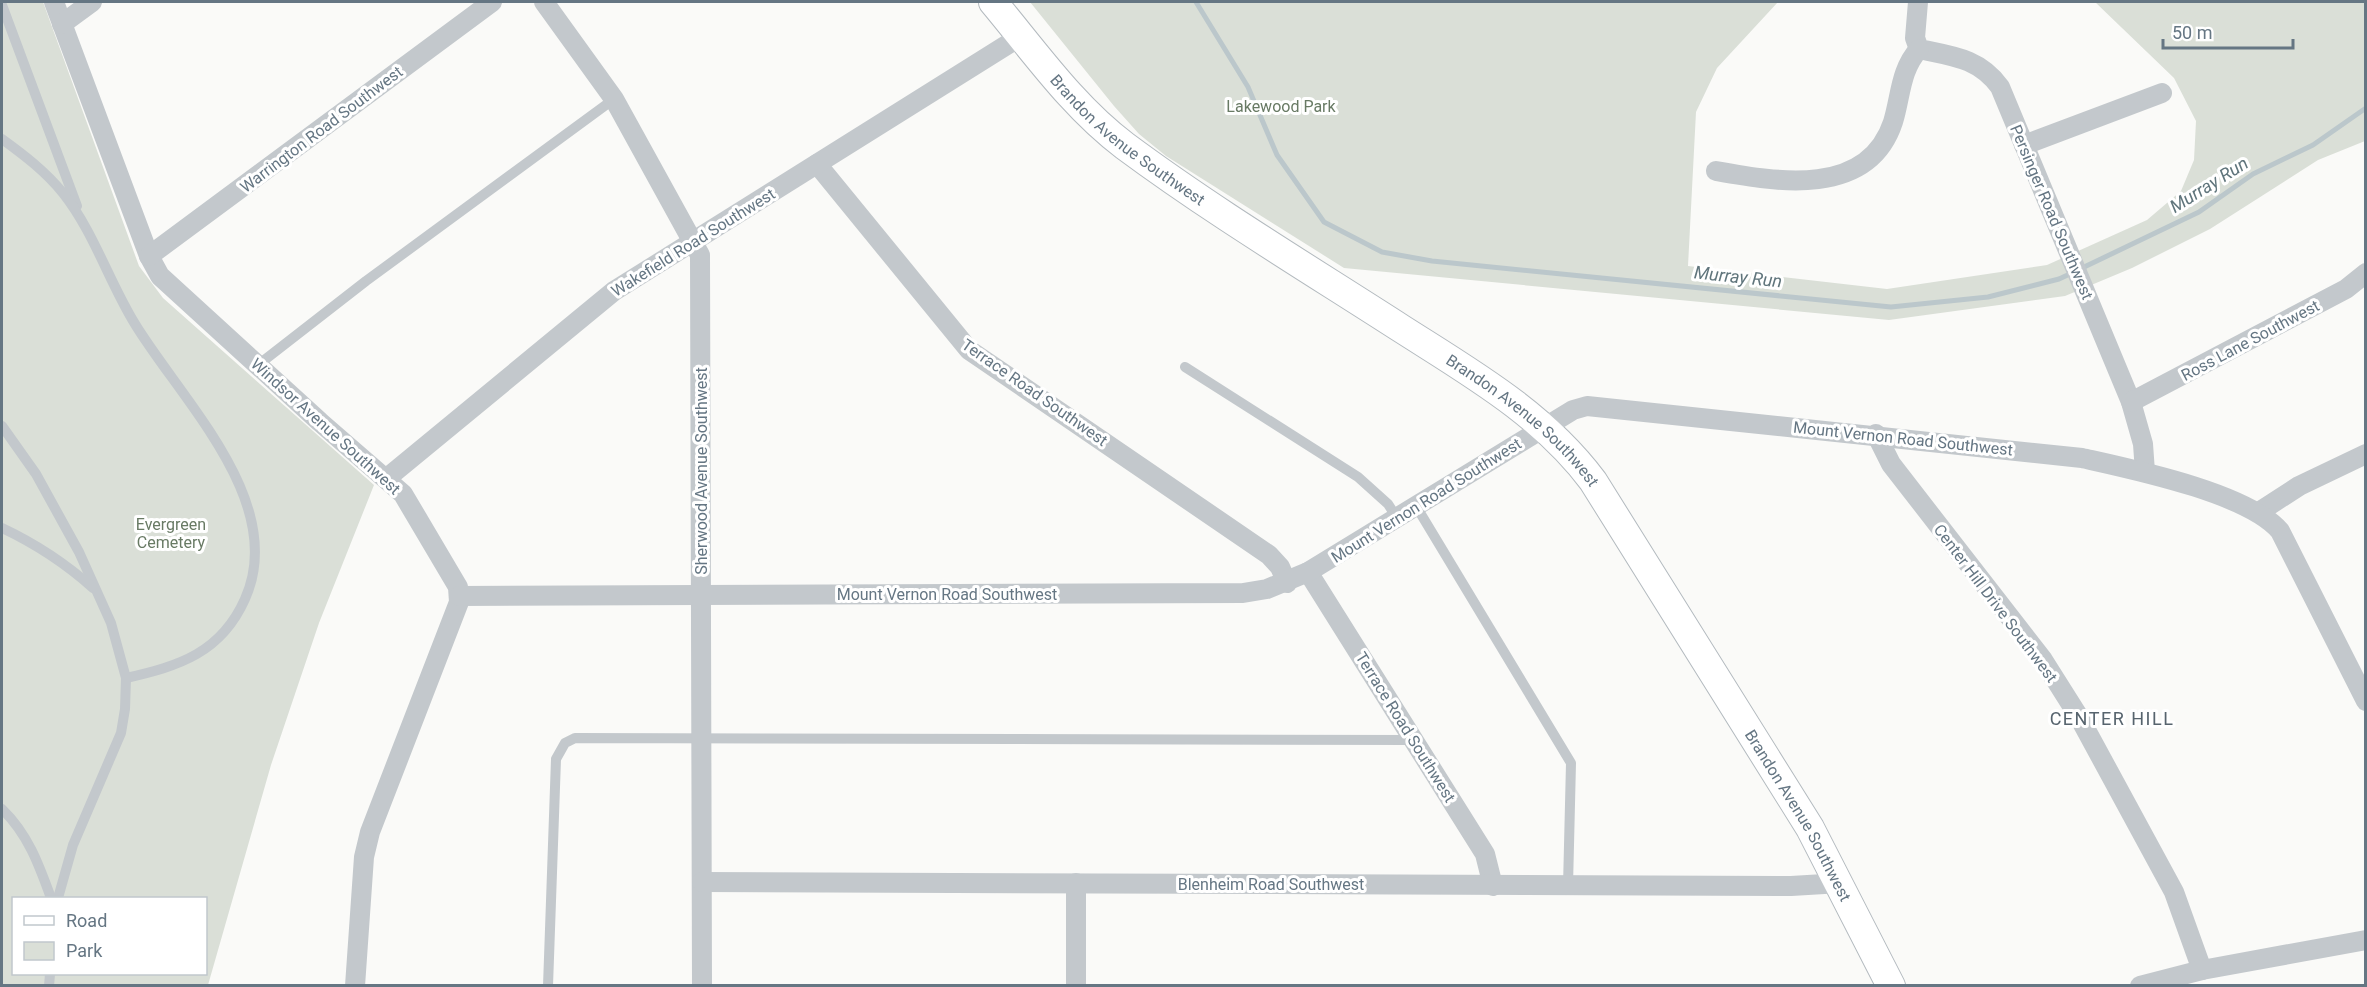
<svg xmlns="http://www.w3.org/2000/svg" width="2367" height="987" font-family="Roboto,sans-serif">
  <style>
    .green { fill: #dadfd7; fill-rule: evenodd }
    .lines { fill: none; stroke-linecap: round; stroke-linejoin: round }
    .stream { stroke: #bbc7cb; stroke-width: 5 }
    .secondary-casing { stroke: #b3babf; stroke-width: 30 }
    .lane { stroke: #c3c8cc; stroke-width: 10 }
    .street { stroke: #c3c8cc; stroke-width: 20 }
    .secondary { stroke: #fff; stroke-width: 28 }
    .labels { text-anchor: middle; stroke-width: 6; stroke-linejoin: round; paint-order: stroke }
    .park-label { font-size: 16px; fill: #687a64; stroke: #fff }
    .street-label { font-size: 16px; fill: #657683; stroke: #fff }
    .water-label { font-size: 18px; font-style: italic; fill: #60757c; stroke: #fff }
    .neighbourhood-label { font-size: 18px; letter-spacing: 1.5px; fill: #57646e; stroke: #fff }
  </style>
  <rect width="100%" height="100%" fill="#fafaf8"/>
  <!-- green -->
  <g class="green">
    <path d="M 2,2 L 43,2 L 139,266 L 163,298 L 374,485 L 319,623 L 271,765 L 208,985 L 2,986 ZM 14,898 L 206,898 L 206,974 L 14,974 Z"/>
    <path d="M 1030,2 L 1778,2 L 1717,68 L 1696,112 L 1688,266 L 1887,289 L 2047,265 L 2147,220 L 2181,191 L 2194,160 L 2196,121 L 2174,78 L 2095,2 L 2365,2 L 2365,141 L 2318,160 L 2210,229 L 2132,268 L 2065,296 L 1889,320 L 1344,268 L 1166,156 L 1139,134 L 1114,106 Z"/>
  </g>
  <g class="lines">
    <!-- stream -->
    <g class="stream">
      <path d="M 1196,2 L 1248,87 L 1277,155 L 1324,222 L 1382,252 L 1432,261 L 1891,307 L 1988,297 L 2059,279 L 2072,273"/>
      <path d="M 2080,269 L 2199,212 L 2253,174 L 2313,145 L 2366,108"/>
    </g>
    <!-- secondary casing -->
    <g class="secondary-casing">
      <g id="secondary">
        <path id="s1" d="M 993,2 C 1034,51 1073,107 1125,146 C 1214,212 1309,269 1402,329 C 1471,373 1543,414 1593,481 L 1810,828 L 1891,986"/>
      </g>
    </g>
    <!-- lane -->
    <g class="lane">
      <path d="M 2,5 L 77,206"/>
      <path d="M 2,139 C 24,155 45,171 63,193 C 94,232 109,282 135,324 C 182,401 288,503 245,599 C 221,653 179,666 126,678"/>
      <path d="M 258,365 L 366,281 L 614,99"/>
      <path d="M 1185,367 L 1358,477 L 1388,504 L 1397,518"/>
      <path d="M 2,426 L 36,474 L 79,552 L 111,623 L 126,678 L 125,709 L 121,733 L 73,845 L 58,898"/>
      <path d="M 1416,506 L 1571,763 L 1568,886"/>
      <path d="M 2,528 C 36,544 65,563 93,588"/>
      <path d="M 2,809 C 28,834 39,865 51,898"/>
      <path d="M 49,986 L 50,974"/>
      <path d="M 548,986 L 556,759 L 565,743 L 575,738 L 1413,740"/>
    </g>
    <!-- street -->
    <g class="street">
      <path d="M 54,2 L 149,256 L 160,276 L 320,422 L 403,494 L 458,587 L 459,602 L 370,832 L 364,857 L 355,986"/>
      <path d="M 544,2 L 614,99 L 700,255 L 702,986"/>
      <path d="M 1918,2 L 1915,38 L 1919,49 C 1952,56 1979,58 2000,87 L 2131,402 L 2143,444 L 2145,472"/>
      <path d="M 62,24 L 92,2"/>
      <path d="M 2024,145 L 2162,93"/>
      <path d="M 817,164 L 969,350 L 1269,555 L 1280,567 L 1287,583"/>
      <path d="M 1716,171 C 1777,182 1868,198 1893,122 C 1901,96 1900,70 1919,49"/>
      <path d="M 149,256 L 492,2"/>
      <path d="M 2131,402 L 2346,289 L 2366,273"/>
      <path d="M 1876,434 L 1891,464 L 2043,660 L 2079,717 L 2174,892 L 2202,970"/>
      <path d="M 387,478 L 614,291 L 1021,36"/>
      <path d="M 2259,512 L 2299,486 L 2366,454"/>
      <path d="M 1308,572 L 1485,854 L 1493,886"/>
      <path d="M 459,596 L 1243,593 L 1267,589 L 1308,572 L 1573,410 L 1587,406 L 2082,458 C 2131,469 2248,493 2280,531 L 2366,701"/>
      <path d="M 702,882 L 1791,886 L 1841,883"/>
      <path d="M 1076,883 L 1076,986"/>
      <path d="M 2140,986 L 2202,970 L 2366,940"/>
    </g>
    <!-- secondary -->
    <use href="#secondary" class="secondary"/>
  </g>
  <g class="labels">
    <!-- park labels -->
    <g class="park-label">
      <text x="1281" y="112">Lakewood Park</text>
      <text x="171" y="530">Evergreen<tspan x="171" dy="18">Cemetery</tspan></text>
    </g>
    <!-- street labels -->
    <g class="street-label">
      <text transform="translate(321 129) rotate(-37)" y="6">Warrington Road Southwest</text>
      <text dy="6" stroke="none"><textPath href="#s1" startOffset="194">Brandon Avenue Southwest</textPath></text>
      <text transform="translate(2052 212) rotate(67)" y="6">Persinger Road Southwest</text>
      <text transform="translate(693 242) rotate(-32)" y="6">Wakefield Road Southwest</text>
      <text transform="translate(2250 340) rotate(-28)" y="6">Ross Lane Southwest</text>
      <text transform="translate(1035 392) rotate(35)" y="6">Terrace Road Southwest</text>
      <text dy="6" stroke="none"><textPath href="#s1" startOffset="680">Brandon Avenue Southwest</textPath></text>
      <text transform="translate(326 426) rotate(42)" y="6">Windsor Avenue Southwest</text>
      <text transform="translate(1903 438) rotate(6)" y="6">Mount Vernon Road Southwest</text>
      <text transform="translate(701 471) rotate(-90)" y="6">Sherwood Avenue Southwest</text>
      <text transform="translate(1426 500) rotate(-32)" y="6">Mount Vernon Road Southwest</text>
      <text x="947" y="600">Mount Vernon Road Southwest</text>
      <text transform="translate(1996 603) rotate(53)" y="6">Center Hill Drive Southwest</text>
      <text transform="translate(1406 727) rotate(58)" y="6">Terrace Road Southwest</text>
      <text dy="6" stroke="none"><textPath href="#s1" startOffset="1166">Brandon Avenue Southwest</textPath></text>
      <text x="1271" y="890">Blenheim Road Southwest</text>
    </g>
    <!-- water labels -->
    <g class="water-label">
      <text transform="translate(2209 185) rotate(-32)" y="6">Murray Run</text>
      <text transform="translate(1738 277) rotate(6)" y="6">Murray Run</text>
    </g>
    <!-- neighbourhood labels -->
    <g class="neighbourhood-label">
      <text x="2112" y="725">CENTER HILL</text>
    </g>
  </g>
  <!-- border -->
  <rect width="2367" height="987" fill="none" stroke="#657683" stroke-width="6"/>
  <!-- legend -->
  <rect x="12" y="897" width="195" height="78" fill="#ffffff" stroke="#c1c8cd" stroke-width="1.5"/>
  <rect x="24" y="916" width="30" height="9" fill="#ffffff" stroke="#c1c8cd" stroke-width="1.5"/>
  <text x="66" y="927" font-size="18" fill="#657683">Road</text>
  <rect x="24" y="942" width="30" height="18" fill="#dadfd7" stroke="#c1c8cd" stroke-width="1.5"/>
  <text x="66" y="957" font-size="18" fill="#657683">Park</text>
  <!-- scale -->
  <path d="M2163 39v9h130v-9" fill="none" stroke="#657683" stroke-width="3"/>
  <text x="2172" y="39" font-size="18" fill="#657683" stroke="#ffffff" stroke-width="4.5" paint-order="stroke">50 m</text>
</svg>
